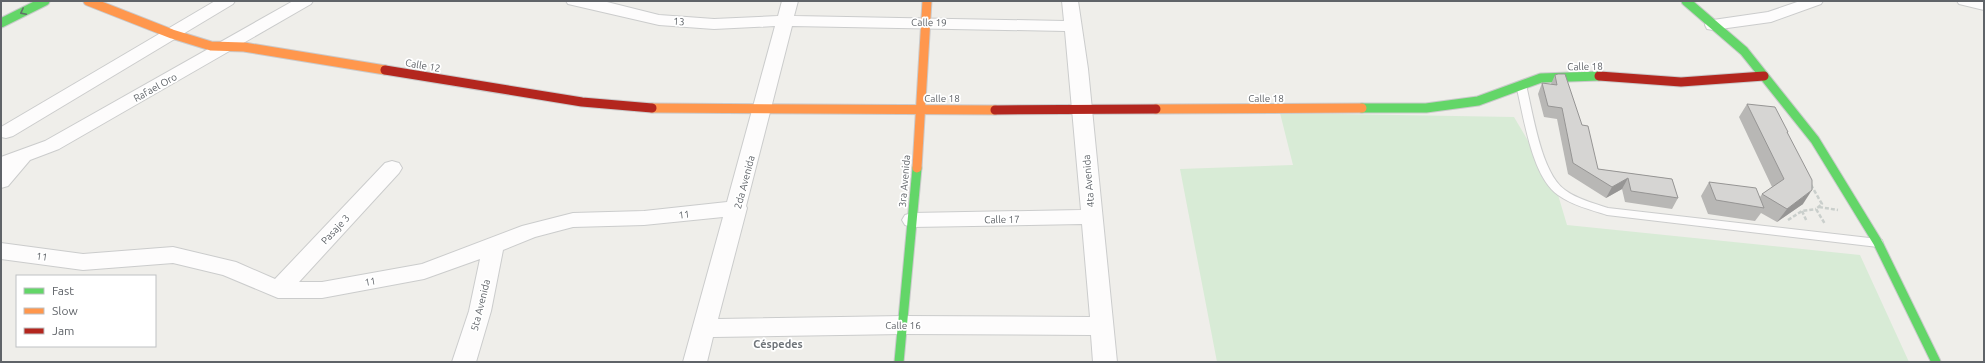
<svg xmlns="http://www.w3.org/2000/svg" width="1985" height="363" font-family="Ubuntu,sans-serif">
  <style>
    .green { fill: #d8ebd6 }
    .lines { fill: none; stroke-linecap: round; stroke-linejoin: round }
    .lane-casing { stroke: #cbcccc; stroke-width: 2 }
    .street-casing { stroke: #cbcccc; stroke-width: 2 }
    .fast-casing { stroke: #cacacb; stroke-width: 11 }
    .slow-casing { stroke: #cacacb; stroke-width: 11 }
    .jam-casing { stroke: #cacacb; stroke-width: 11 }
    .path { stroke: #cacfcc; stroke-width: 2.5; stroke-dasharray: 4 2; stroke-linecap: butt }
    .lane { fill: #fdfcfc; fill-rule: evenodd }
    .street { fill: #fdfcfc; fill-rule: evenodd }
    .fast { stroke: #63d668; stroke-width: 9 }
    .slow { stroke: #ff974d; stroke-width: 9 }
    .jam { stroke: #b3261e; stroke-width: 9 }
    .wall { fill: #b8b7b5 }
    .shaded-wall { fill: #969594 }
    .building { fill: #d6d5d3; stroke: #969594 }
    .oneway { stroke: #607468 }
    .labels { text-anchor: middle; stroke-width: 3.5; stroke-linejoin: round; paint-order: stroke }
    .street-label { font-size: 10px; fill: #5f6368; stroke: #fff }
    .neighbourhood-label { font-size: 11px; font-weight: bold; fill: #70757a; stroke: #fff }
  </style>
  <rect width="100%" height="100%" fill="#efeeea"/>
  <!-- green -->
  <path class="green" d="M 1280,113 L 1514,117 L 1556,188 L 1567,225 L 1860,255 L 1909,362 L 1217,362 L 1180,169 L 1293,165 Z"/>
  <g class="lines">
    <!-- lane casing -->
    <g class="lane-casing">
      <path id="lane" d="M 1521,82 L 1526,85 C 1533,113 1541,173 1565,190 C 1577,199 1593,203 1608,208 L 1878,239 L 1882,240 L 1883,243 L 1882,246 L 1878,247 L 1607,215 C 1591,210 1572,205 1558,195 C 1531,176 1524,116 1516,85 Z"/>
    </g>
    <!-- street casing -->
    <g class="street-casing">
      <g id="street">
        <path d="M 215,1 L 235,1 L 233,4 L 13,136 L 6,138 L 1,137 L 1,127 Z"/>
        <path d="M 293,1 L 313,1 L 311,4 L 59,149 L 30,160 L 8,186 L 1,188 L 1,157 L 45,141 Z"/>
        <path d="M 566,1 L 603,1 L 659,15 L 714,19 L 778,16 L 782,1 L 798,1 L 794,16 L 1064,21 L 1062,1 L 1078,1 L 1088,69 L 1117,362 L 1093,362 L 1091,335 L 903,334 L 713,337 L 707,362 L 683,362 L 723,217 L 644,225 L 573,227 L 535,237 L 503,250 L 491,311 L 476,362 L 452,362 L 469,311 L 480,259 L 424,279 L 322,298 L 278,298 L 223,275 L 173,263 L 83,270 L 1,259 L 1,243 L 83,254 L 173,247 L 236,262 L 275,279 L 385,163 L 392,161 L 399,163 L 402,168 L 399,173 L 299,282 L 322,282 L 422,264 L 522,226 L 573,213 L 644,211 L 727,202 L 775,26 L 714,29 L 659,25 L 568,4 ZM 792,26 L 1065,31 L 1081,210 L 912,213 L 905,215 L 902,220 L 905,225 L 912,227 L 1082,224 L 1090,317 L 903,316 L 718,319 L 747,208 L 746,206 Z"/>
        <path d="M 1800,1 L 1823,1 L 1821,4 L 1771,22 L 1713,30 L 1707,29 L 1705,25 L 1707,21 L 1713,20 L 1768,12 Z"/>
        <path d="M 1957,1 L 1984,1 L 1984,10 L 1959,4 Z"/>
      </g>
    </g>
    <!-- fast casing -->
    <g class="fast-casing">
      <g id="fast">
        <path d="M 1686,1 L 1744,51 L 1815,140 L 1878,243 L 1936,362"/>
        <path d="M 1,23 L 45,1"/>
        <path d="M 1362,108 L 1426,108 L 1478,101 L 1541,78 L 1599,76"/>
        <path d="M 899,362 L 917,168"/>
      </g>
    </g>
    <!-- slow casing -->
    <g class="slow-casing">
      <g id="slow">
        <path d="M 88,1 L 172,34 L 211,46 L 244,47 L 385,70"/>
        <path d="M 652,108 L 995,110"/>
        <path d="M 1156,109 L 1362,108"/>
        <path d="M 917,168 L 927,1"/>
      </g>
    </g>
    <!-- jam casing -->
    <g class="jam-casing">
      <g id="jam">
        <path d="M 385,70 L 582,102 L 652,108"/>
        <path d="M 1599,76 L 1681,82 L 1764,76"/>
        <path d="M 995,110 L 1156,109"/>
      </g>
    </g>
    <!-- path -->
    <g class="path">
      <path d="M 1811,185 L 1822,204 L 1816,209 L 1825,224"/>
      <path d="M 1819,207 L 1838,210"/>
      <path d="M 1802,211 L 1807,222"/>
      <path d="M 1788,220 L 1802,211 L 1816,209"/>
    </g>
    <!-- lane -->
    <use href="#lane" class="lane"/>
    <!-- street -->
    <use href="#street" class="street"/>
    <!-- fast -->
    <use href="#fast" class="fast"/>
    <!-- slow -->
    <use href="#slow" class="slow"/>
    <!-- jam -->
    <use href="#jam" class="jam"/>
  </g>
  <!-- wall -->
  <g class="wall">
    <path d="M 1555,75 L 1582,125 L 1598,169 L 1672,179 L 1678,198 L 1672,209 L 1625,202 L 1622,189 L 1606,198 L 1568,174 L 1557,119 L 1544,117 L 1538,94 L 1542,83 L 1551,84 Z"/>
    <path d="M 1747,104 L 1788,132 L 1788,134 L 1803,204 L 1777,222 L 1761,213 L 1755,221 L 1708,214 L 1701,196 L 1709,182 L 1760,197 L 1762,194 L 1772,187 L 1739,117 Z"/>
  </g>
  <!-- shaded-wall -->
  <g class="shaded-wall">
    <path d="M 1628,178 L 1622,189 L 1606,198 L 1612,187 Z"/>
    <path d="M 1812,190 L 1803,204 L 1777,222 L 1787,209 Z"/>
  </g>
  <!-- building -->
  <g class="building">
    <path d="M 1558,74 L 1565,74 L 1582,125 L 1588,126 L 1598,169 L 1672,179 L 1678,198 L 1631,191 L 1628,178 L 1612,187 L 1573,163 L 1562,108 L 1548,106 L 1542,83 L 1557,85 L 1555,75 Z"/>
    <path d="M 1747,104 L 1775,107 L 1788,132 L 1787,132 L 1812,180 L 1812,190 L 1787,209 L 1762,194 L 1784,179 Z"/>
    <path d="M 1709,182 L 1756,188 L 1764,208 L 1716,200 Z"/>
  </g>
  <!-- one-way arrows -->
  <defs><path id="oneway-chevron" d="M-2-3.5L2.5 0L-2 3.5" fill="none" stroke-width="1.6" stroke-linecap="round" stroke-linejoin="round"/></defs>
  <use class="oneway" href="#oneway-chevron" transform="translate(23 12) rotate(153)"/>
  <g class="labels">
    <!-- street labels -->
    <g class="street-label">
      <text transform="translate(679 21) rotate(4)" y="4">13</text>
      <text transform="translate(929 22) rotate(1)" y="4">Calle 19</text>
      <text transform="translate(423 65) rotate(10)" y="4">Calle 12</text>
      <text transform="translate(1585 66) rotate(-1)" y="4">Calle 18</text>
      <text transform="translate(155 87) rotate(-29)" y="4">Rafael Oro</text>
      <text x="942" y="102">Calle 18</text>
      <text x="1266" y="102">Calle 18</text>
      <text transform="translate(904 181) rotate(-85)" y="4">3ra Avenida</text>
      <text transform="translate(1088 181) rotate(-95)" y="4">4ta Avenida</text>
      <text transform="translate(744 182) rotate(-75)" y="4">2da Avenida</text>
      <text transform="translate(684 214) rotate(-7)" y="4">11</text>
      <text transform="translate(1002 219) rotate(-1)" y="4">Calle 17</text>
      <text transform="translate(335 229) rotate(-47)" y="4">Pasaje 3</text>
      <text transform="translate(42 256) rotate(8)" y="4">11</text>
      <text transform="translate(370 281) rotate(-10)" y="4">11</text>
      <text transform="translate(480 305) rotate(-76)" y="4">5ta Avenida</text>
      <text x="903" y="329">Calle 16</text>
    </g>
    <!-- neighbourhood labels -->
    <g class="neighbourhood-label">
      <text x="778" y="348">Céspedes</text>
    </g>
  </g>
  <!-- border -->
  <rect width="1985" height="363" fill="none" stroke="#5f6368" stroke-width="4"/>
  <!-- legend -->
  <rect x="16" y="275" width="140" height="72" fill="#ffffff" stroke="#bfc1c3"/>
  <rect x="24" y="288" width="20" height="6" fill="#63d668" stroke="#bfc1c3"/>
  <text x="52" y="295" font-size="12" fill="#5f6368">Fast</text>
  <rect x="24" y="308" width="20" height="6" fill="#ff974d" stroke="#bfc1c3"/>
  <text x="52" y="315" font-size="12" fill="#5f6368">Slow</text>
  <rect x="24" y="328" width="20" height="6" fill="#b3261e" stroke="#bfc1c3"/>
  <text x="52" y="335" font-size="12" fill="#5f6368">Jam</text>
</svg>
